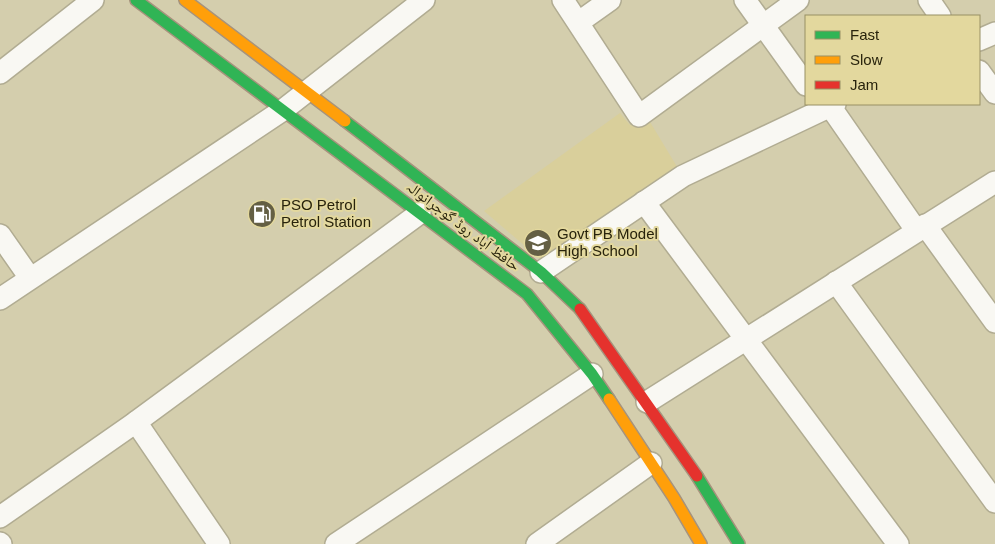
<svg xmlns="http://www.w3.org/2000/svg" width="995" height="544" font-family="Arial,'Noto Naskh Arabic',sans-serif">
  <style>
    .built { fill: #d9cf9b }
    .lines { fill: none; stroke-linecap: round; stroke-linejoin: round }
    .street-casing { stroke: #b1ac92; stroke-width: 24 }
    .fast-casing { stroke: #a6937d; stroke-width: 14 }
    .slow-casing { stroke: #a6937d; stroke-width: 14 }
    .jam-casing { stroke: #a6937d; stroke-width: 14 }
    .street { stroke: #f9f8f3; stroke-width: 21 }
    .fast { stroke: #30b455; stroke-width: 11 }
    .slow { stroke: #ff9f0a; stroke-width: 11 }
    .jam { stroke: #e5322d; stroke-width: 11 }
    .labels { text-anchor: middle; stroke-width: 4; stroke-linejoin: round; paint-order: stroke }
    .poi-label { font-size: 15px; fill: #28230c; stroke: #e3d89e; text-anchor: start }
    .street-label { font-size: 15px; fill: #28230c; stroke: #e3d89e }
  </style>
  <rect width="100%" height="100%" fill="#d4cead"/>
  <!-- built -->
  <path class="built" d="M 620,113 L 630,125 L 647,117 L 679,170 L 545,263 L 484,211 Z"/>
  <g class="lines">
    <!-- street casing -->
    <g class="street-casing">
      <g id="street">
        <path d="M 563,0 L 639,116 L 798,0"/>
        <path d="M 745,0 L 806,85"/>
        <path d="M 929,0 L 940,16"/>
        <path d="M 579,22 L 610,0"/>
        <path d="M 979,40 L 995,33"/>
        <path d="M 979,71 L 995,93"/>
        <path d="M 0,73 L 93,0"/>
        <path d="M 830,106 L 916,230"/>
        <path d="M 644,202 L 898,544"/>
        <path d="M 925,225 L 995,322"/>
        <path d="M 0,235 L 30,278"/>
        <path d="M 541,272 L 683,176 L 835,104"/>
        <path d="M 836,282 L 995,502"/>
        <path d="M 0,299 L 283,110 L 424,0"/>
        <path d="M 647,402 L 995,182"/>
        <path d="M 136,422 L 219,544"/>
        <path d="M 0,517 L 136,422 L 420,213"/>
        <path d="M 0,543 L 1,544"/>
        <path d="M 336,544 L 592,374"/>
        <path d="M 537,544 L 651,463"/>
      </g>
    </g>
    <!-- fast casing -->
    <g class="fast-casing">
      <g id="fast">
        <path d="M 136,0 L 527,294 L 592,374 L 609,399"/>
        <path d="M 345,121 L 541,272 L 580,309"/>
        <path d="M 697,476 L 739,544"/>
      </g>
    </g>
    <!-- slow casing -->
    <g class="slow-casing">
      <g id="slow">
        <path d="M 185,0 L 345,121"/>
        <path d="M 609,399 L 674,498 L 701,544"/>
      </g>
    </g>
    <!-- jam casing -->
    <g class="jam-casing">
      <path id="jam" d="M 580,309 L 697,476"/>
    </g>
    <!-- street -->
    <use href="#street" class="street"/>
    <!-- fast -->
    <use href="#fast" class="fast"/>
    <!-- slow -->
    <use href="#slow" class="slow"/>
    <!-- jam -->
    <use href="#jam" class="jam"/>
  </g>
  <!-- icons -->
  <defs>
    <g id="fuel-disc" transform="scale(1.4375)"><circle r="9.5" fill="#645f44" stroke="#e3d89e"/><path d="M-5.5-6h7V0h2V4h1.3V-2.5L3-4.5l.8-.8L6-3V5H2.5V1h-1V6h-7ZM-4.2-4.7v3.2H.2V-4.7Z" fill="#fff"/></g>
    <g id="school-disc" transform="scale(1.4375)"><circle r="9.5" fill="#645f44" stroke="#e3d89e"/><path d="M0-5L7-2L0 1L-7-2ZM-4 1L0 2.5L4 1V4Q0 6-4 4Z" fill="#fff"/></g>
  </defs>
  <g fill-rule="evenodd">
    <use href="#fuel-disc" x="262" y="214"/>
    <use href="#school-disc" x="538" y="243"/>
  </g>
  <g class="labels">
    <!-- poi labels -->
    <g class="poi-label">
      <text x="281" y="210">PSO Petrol<tspan x="281" dy="17">Petrol Station</tspan></text>
      <text x="557" y="239">Govt PB Model<tspan x="557" dy="17">High School</tspan></text>
    </g>
    <!-- street labels -->
    <g class="street-label">
      <text transform="translate(463 226) rotate(37)" y="5">حافظ آباد روڈ گوجرانوالہ</text>
    </g>
  </g>
  <!-- legend -->
  <rect x="805" y="15" width="175" height="90" fill="#e3d89e" stroke="#989064"/>
  <rect x="815" y="31" width="25" height="8" fill="#30b455" stroke="#989064"/>
  <text x="850" y="40" font-size="15" fill="#28230c">Fast</text>
  <rect x="815" y="56" width="25" height="8" fill="#ff9f0a" stroke="#989064"/>
  <text x="850" y="65" font-size="15" fill="#28230c">Slow</text>
  <rect x="815" y="81" width="25" height="8" fill="#e5322d" stroke="#989064"/>
  <text x="850" y="90" font-size="15" fill="#28230c">Jam</text>
</svg>
